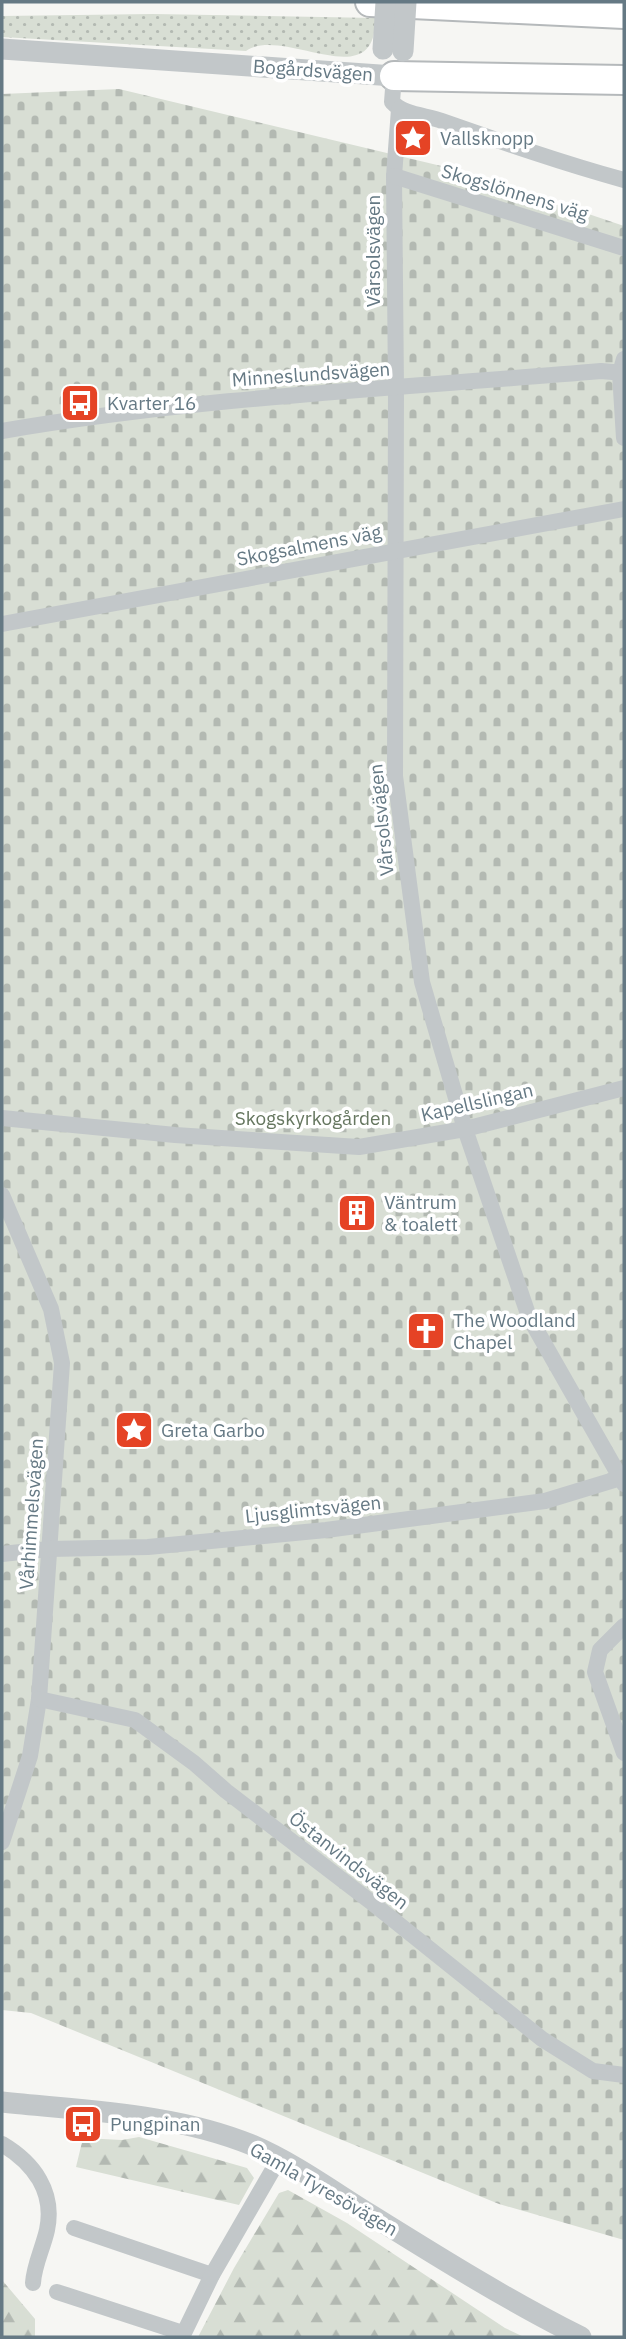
<svg xmlns="http://www.w3.org/2000/svg" width="626" height="2339" font-family="'IBM Plex Sans',sans-serif">
  <style>
    .grass { fill: url(#grass-dots) }
    .forest { fill: url(#forest-firs) }
    .cemetery { fill: url(#cemetery-stones) }
    .lines { fill: none; stroke-linecap: round; stroke-linejoin: round }
    .trunk-casing { stroke: #b5b9bb; stroke-width: 32 }
    .minor { stroke: #c2c7c9; stroke-width: 16 }
    .tertiary { stroke: #c2c7c9; stroke-width: 21 }
    .trunk { stroke: #fff; stroke-width: 28 }
    .tertiary-bridge { stroke: #c2c7c9; stroke-width: 21 }
    .labels { text-anchor: middle; stroke-width: 7; stroke-linejoin: round; paint-order: stroke }
    .street-label { font-size: 19px; fill: #657984; stroke: #fff }
    .poi-label { font-size: 19px; fill: #657984; stroke: #fff; text-anchor: start }
    .park-label { font-size: 19px; fill: #667760; stroke: #fff }
  </style>
  <defs>
    <pattern id="grass-dots" width="8" height="8" patternUnits="userSpaceOnUse" patternTransform="scale(1.75)"><rect width="8" height="8" fill="#d8ded4"/><path d="M2 2h.1M6 6h.1" fill="none" stroke="#b3b9b2" stroke-width="1.8" stroke-linecap="round"/></pattern>
    <pattern id="forest-firs" width="22" height="20" patternUnits="userSpaceOnUse" patternTransform="scale(1.75)"><rect width="22" height="20" fill="#d8ded4"/><path d="M5 1l3.5 6h-7zM16 11l3.5 6h-7z" fill="#b3b9b2"/></pattern>
    <pattern id="cemetery-stones" width="16" height="16" patternUnits="userSpaceOnUse" patternTransform="scale(1.75)"><rect width="16" height="16" fill="#d8ded4"/><path d="M2 7V4a2 2 0 0 1 4 0v3zM10 15v-3a2 2 0 0 1 4 0v3z" fill="#b3b9b2"/></pattern>
  </defs>
  <rect width="100%" height="100%" fill="#f6f6f3"/>
  <!-- grass -->
  <path class="grass" d="M 153,14 L 375,18 C 377,98 283,25 246,51 L 2,37 L 2,16 Z"/>
  <!-- forest -->
  <g class="forest">
    <path d="M 139,2137 L 247,2168 L 254,2178 L 239,2205 L 76,2167 L 83,2138 L 122,2140 Z"/>
    <path d="M 288,2190 L 347,2223 L 505,2328 L 524,2337 L 198,2337 L 234,2268 L 279,2193 Z"/>
    <path d="M 2,2280 L 35,2319 L 35,2337 L 2,2337 Z"/>
  </g>
  <!-- cemetery -->
  <path class="cemetery" d="M 119,89 L 458,170 L 624,226 L 624,2240 L 499,2204 L 31,2013 L 2,2010 L 2,94 Z"/>
  <g class="lines">
    <!-- trunk casing -->
    <g class="trunk-casing">
      <g id="trunk">
        <path d="M 370,2 L 624,14"/>
        <path d="M 394,76 L 624,80"/>
      </g>
    </g>
    <!-- minor -->
    <g class="minor">
      <path d="M 394,76 L 392,102 C 404,115 425,115 442,121 C 502,142 562,163 624,180"/>
      <path d="M 399,109 L 394,176 L 396,389 L 395,776 L 422,982 L 465,1129 L 529,1317 L 624,1484"/>
      <path d="M 394,176 L 624,248"/>
      <path d="M 624,359 L 620,373 L 624,438"/>
      <path d="M 2,431 C 200,397 401,388 601,371 L 624,373"/>
      <path d="M 2,624 L 624,509"/>
      <path d="M 2,1118 L 175,1135 L 359,1147 L 465,1129 L 624,1088"/>
      <path d="M 2,1195 L 51,1309 L 62,1363 L 39,1699 L 30,1756 L 2,1842"/>
      <path d="M 2,1554 L 49,1549 L 148,1547 L 326,1530 L 545,1501 L 624,1477"/>
      <path d="M 624,1626 L 600,1650 L 595,1672 L 624,1753"/>
      <path d="M 39,1699 L 135,1720 L 194,1763 L 226,1791 L 371,1902 L 542,2039 L 593,2071 L 624,2075"/>
      <path d="M 2,2144 C 34,2163 55,2192 47,2230 C 43,2248 34,2265 33,2283"/>
      <path d="M 74,2228 L 212,2275"/>
      <path d="M 57,2292 L 183,2333"/>
      <path d="M 182,2337 L 212,2275 L 279,2159"/>
    </g>
    <!-- tertiary -->
    <g class="tertiary">
      <path d="M 2,49 L 394,76"/>
      <path d="M 2,2102 C 85,2111 174,2113 252,2145 C 294,2163 332,2191 371,2215 C 440,2258 509,2301 581,2337"/>
    </g>
    <!-- trunk -->
    <use href="#trunk" class="trunk"/>
    <!-- tertiary-bridge -->
    <g class="tertiary-bridge">
      <path d="M 383,49 L 386,2"/>
      <path d="M 403,51 L 406,2"/>
    </g>
  </g>
  <!-- icons -->
  <defs>
    <g id="sight-square" transform="scale(2.0125)"><rect x="-9" y="-9" width="18" height="18" rx="4" fill="#e54325" stroke="#fff"/><path d="M0-6L1.8-2.2L6-1.7L2.9 1.2L3.7 5.4L0 3.3L-3.7 5.4L-2.9 1.2L-6-1.7L-1.8-2.2Z" fill="#fff"/></g>
    <g id="bus-square" transform="scale(2.0125)"><rect x="-9" y="-9" width="18" height="18" rx="4" fill="#e54325" stroke="#fff"/><path d="M-5-6H5V4H4V6H2V4H-2V6H-4V4H-5ZM-3.5-4V0h7V-4ZM-3.5 1.2v1.5H-2V1.2ZM2 1.2v1.5H3.5V1.2Z" fill="#fff"/></g>
    <g id="building-square" transform="scale(2.0125)"><rect x="-9" y="-9" width="18" height="18" rx="4" fill="#e54325" stroke="#fff"/><path d="M-4-6H4V6H1V3H-1V6H-4ZM-2.5-4.3h1.7v1.8h-1.7ZM.8-4.3h1.7v1.8H.8ZM-2.5-1h1.7V.8h-1.7ZM.8-1h1.7V.8H.8Z" fill="#fff"/></g>
    <g id="church-square" transform="scale(2.0125)"><rect x="-9" y="-9" width="18" height="18" rx="4" fill="#e54325" stroke="#fff"/><path d="M-1.2-6h2.4v3.5h3.3v2.4h-3.3V6h-2.4V-.1h-3.3v-2.4h3.3Z" fill="#fff"/></g>
  </defs>
  <g fill-rule="evenodd">
    <use href="#sight-square" x="413" y="138"/>
    <use href="#bus-square" x="80" y="403"/>
    <use href="#building-square" x="357" y="1213"/>
    <use href="#church-square" x="426" y="1331"/>
    <use href="#sight-square" x="134" y="1430"/>
    <use href="#bus-square" x="83" y="2124"/>
  </g>
  <g class="labels">
    <!-- street labels -->
    <g class="street-label">
      <text transform="translate(313 70) rotate(4)" y="7">Bogårdsvägen</text>
      <text transform="translate(515 192) rotate(17)" y="7">Skogslönnens väg</text>
      <text transform="translate(373 251) rotate(-90)" y="7">Vårsolsvägen</text>
      <text transform="translate(311 374) rotate(-4)" y="7">Minneslundsvägen</text>
      <text transform="translate(309 545) rotate(-11)" y="7">Skogsalmens väg</text>
      <text transform="translate(381 820) rotate(-96)" y="7">Vårsolsvägen</text>
      <text transform="translate(477 1102) rotate(-13)" y="7">Kapellslingan</text>
      <text transform="translate(313 1509) rotate(-6)" y="7">Ljusglimtsvägen</text>
      <text transform="translate(31 1514) rotate(-86)" y="7">Vårhimmelsvägen</text>
      <text transform="translate(349 1860) rotate(38)" y="7">Östanvindsvägen</text>
      <text transform="translate(324 2189) rotate(30)" y="7">Gamla Tyresövägen</text>
    </g>
    <!-- poi labels -->
    <g class="poi-label">
      <text x="440" y="145">Vallsknopp</text>
      <text x="107" y="410">Kvarter 16</text>
      <text x="384" y="1209">Väntrum<tspan x="384" dy="22">&amp; toalett</tspan></text>
      <text x="453" y="1327">The Woodland<tspan x="453" dy="22">Chapel</tspan></text>
      <text x="161" y="1437">Greta Garbo</text>
      <text x="110" y="2131">Pungpinan</text>
    </g>
    <!-- park labels -->
    <g class="park-label">
      <text x="313" y="1125">Skogskyrkogården</text>
    </g>
  </g>
  <!-- border -->
  <rect width="626" height="2339" fill="none" stroke="#657984" stroke-width="7"/>
</svg>
